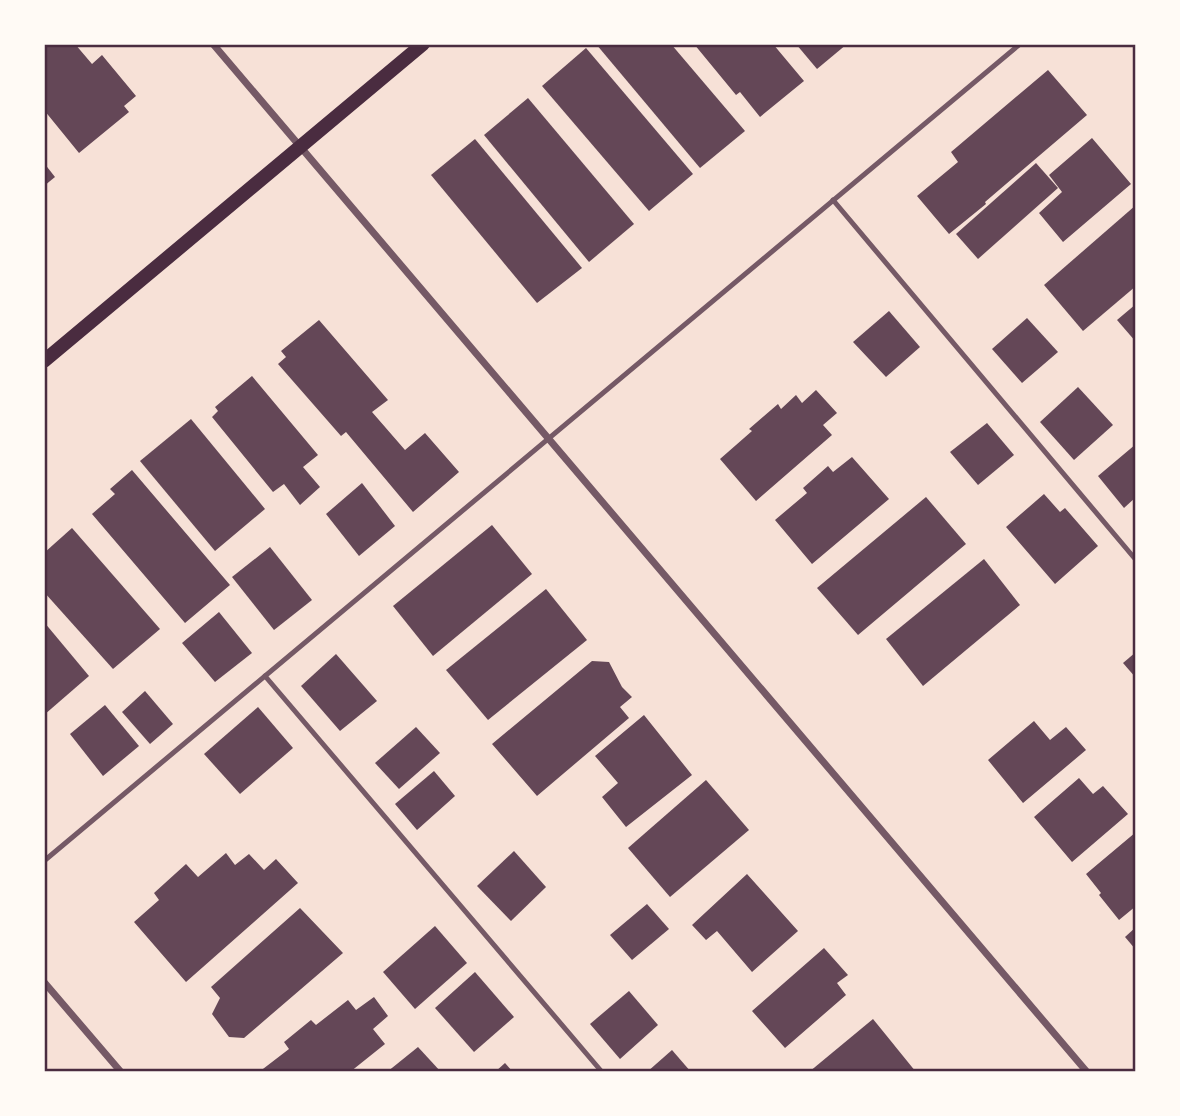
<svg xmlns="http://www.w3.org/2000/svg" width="1180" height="1116" font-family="'Times New Roman',serif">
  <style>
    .building { fill: #644757 }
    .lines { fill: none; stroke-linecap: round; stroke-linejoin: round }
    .service { stroke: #755966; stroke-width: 5 }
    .minor { stroke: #755966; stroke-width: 7 }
    .secondary { stroke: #4a2c40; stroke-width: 14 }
    .neatline { fill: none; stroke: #4a2c40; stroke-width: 2.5 }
  </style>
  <rect width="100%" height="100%" fill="#f7e1d7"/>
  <!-- building -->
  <g class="building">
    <path d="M 44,44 L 75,44 L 92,64 L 102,55 L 136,96 L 124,106 L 129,112 L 79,153 L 44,110 Z"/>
    <path d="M 596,44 L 671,44 L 745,131 L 700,168 Z"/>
    <path d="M 694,44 L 773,44 L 804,81 L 760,117 L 740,92 L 736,95 Z"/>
    <path d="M 796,44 L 847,44 L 817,69 Z"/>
    <path d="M 586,48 L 693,174 L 649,211 L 542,86 Z"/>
    <path d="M 1048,70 L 1087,115 L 985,202 L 986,204 L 949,234 L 917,196 L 958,162 L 951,152 Z"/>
    <path d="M 528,98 L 634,224 L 589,262 L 484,135 Z"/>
    <path d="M 1092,138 L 1131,184 L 1063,242 L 1039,213 L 1062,192 L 1049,175 Z"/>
    <path d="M 475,139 L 582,268 L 537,303 L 431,175 Z"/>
    <path d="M 44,163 L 55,177 L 44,186 Z"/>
    <path d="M 1036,163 L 1058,188 L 978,259 L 956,234 Z"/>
    <path d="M 1136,205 L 1136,286 L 1083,331 L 1044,285 Z"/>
    <path d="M 1136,304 L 1136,342 L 1117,320 Z"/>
    <path d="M 889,311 L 920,347 L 886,377 L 853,342 Z"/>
    <path d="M 1027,318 L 1058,352 L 1022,383 L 992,349 Z"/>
    <path d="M 319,320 L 388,400 L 372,412 L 405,450 L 425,433 L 459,472 L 413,512 L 346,432 L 341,436 L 278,364 L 286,357 L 281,351 Z"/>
    <path d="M 252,376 L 318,455 L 303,467 L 320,487 L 300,505 L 284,484 L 273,492 L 212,417 L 218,411 L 215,407 Z"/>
    <path d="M 1078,387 L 1113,425 L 1074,460 L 1040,422 Z"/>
    <path d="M 816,390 L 837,413 L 823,425 L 832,435 L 756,501 L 720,459 L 752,431 L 749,429 L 778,404 L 781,409 L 796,395 L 802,403 Z"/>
    <path d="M 191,419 L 265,509 L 215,551 L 140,461 Z"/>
    <path d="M 987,423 L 1014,455 L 978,485 L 950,452 Z"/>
    <path d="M 1136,444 L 1136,497 L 1124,508 L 1098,476 Z"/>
    <path d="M 852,457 L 889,499 L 812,564 L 775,520 L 807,493 L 803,488 L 828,466 L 833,472 Z"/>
    <path d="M 132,470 L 230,585 L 185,623 L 92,514 L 115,494 L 110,489 Z"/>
    <path d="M 362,483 L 395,526 L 359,556 L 326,514 Z"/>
    <path d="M 1044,494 L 1060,512 L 1065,508 L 1098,546 L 1055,584 L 1006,527 Z"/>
    <path d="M 926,497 L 966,544 L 858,635 L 817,588 Z"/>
    <path d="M 492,525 L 532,574 L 433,656 L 393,606 Z"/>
    <path d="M 72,528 L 160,629 L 113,669 L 44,592 L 44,553 Z"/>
    <path d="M 270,547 L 312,600 L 274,630 L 232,577 Z"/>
    <path d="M 984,559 L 1020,605 L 923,686 L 886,639 Z"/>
    <path d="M 546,589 L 587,640 L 488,720 L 446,670 Z"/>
    <path d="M 219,612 L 252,653 L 215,682 L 182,643 Z"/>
    <path d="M 44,622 L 89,676 L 44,715 Z"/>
    <path d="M 1136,652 L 1136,678 L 1123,663 Z"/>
    <path d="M 336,654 L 377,701 L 340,731 L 301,686 Z"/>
    <path d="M 592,661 L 609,662 L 622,687 L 632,697 L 620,707 L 629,718 L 537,796 L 492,744 Z"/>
    <path d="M 145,691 L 173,724 L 150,744 L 122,712 Z"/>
    <path d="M 105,705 L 139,746 L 103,776 L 70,734 Z"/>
    <path d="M 258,707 L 293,748 L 240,794 L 204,754 Z"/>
    <path d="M 644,715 L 692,775 L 626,827 L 602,797 L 618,783 L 595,756 Z"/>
    <path d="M 1034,721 L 1050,740 L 1066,727 L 1086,750 L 1023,803 L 988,760 Z"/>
    <path d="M 416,727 L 440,753 L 399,789 L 375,763 Z"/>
    <path d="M 434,771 L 455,796 L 417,830 L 395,804 Z"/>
    <path d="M 1079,778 L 1093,794 L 1103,786 L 1128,814 L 1072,862 L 1034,817 Z"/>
    <path d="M 706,780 L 749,830 L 670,897 L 628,848 Z"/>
    <path d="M 1136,832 L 1136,906 L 1119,920 L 1099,895 L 1101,893 L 1086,874 Z"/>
    <path d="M 514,851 L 546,887 L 511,921 L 477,886 Z"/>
    <path d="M 226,853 L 235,865 L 249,854 L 264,870 L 276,859 L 298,883 L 186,982 L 134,922 L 159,900 L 154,893 L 186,864 L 198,877 Z"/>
    <path d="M 747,874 L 798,931 L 752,972 L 717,931 L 706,940 L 692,925 Z"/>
    <path d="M 647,904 L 669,929 L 632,960 L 610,935 Z"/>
    <path d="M 300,908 L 343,953 L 244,1038 L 229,1037 L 212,1014 L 220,998 L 211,987 Z"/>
    <path d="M 435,926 L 467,963 L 415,1009 L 383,972 Z"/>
    <path d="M 1136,927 L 1136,950 L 1125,937 Z"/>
    <path d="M 824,948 L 848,975 L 837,983 L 846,995 L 785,1048 L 752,1011 Z"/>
    <path d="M 475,972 L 514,1017 L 474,1052 L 435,1008 Z"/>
    <path d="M 629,991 L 658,1025 L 620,1059 L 590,1024 Z"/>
    <path d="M 374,997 L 388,1016 L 373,1029 L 385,1044 L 350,1072 L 259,1072 L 289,1049 L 284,1042 L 311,1020 L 316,1025 L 348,1000 L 356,1010 Z"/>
    <path d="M 873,1019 L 916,1072 L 809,1072 Z"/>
    <path d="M 418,1047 L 441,1072 L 387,1072 Z"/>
    <path d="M 672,1050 L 691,1072 L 647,1072 Z"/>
    <path d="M 505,1063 L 513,1072 L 495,1072 Z"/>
  </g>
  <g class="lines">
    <!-- service -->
    <g class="service">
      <path d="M 833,200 L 1136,560"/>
      <path d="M 265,676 L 602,1072"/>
      <path d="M 44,861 L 1020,44"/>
    </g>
    <!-- minor -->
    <g class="minor">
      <path d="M 213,44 L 1087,1072"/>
      <path d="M 44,982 L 121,1072"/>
    </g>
    <!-- secondary -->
    <path class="secondary" d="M 44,361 L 423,44"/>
  </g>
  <!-- border -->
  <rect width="1180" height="1116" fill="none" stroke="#fffaf5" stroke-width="91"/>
  <rect x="46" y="46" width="1088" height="1024" class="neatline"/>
</svg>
